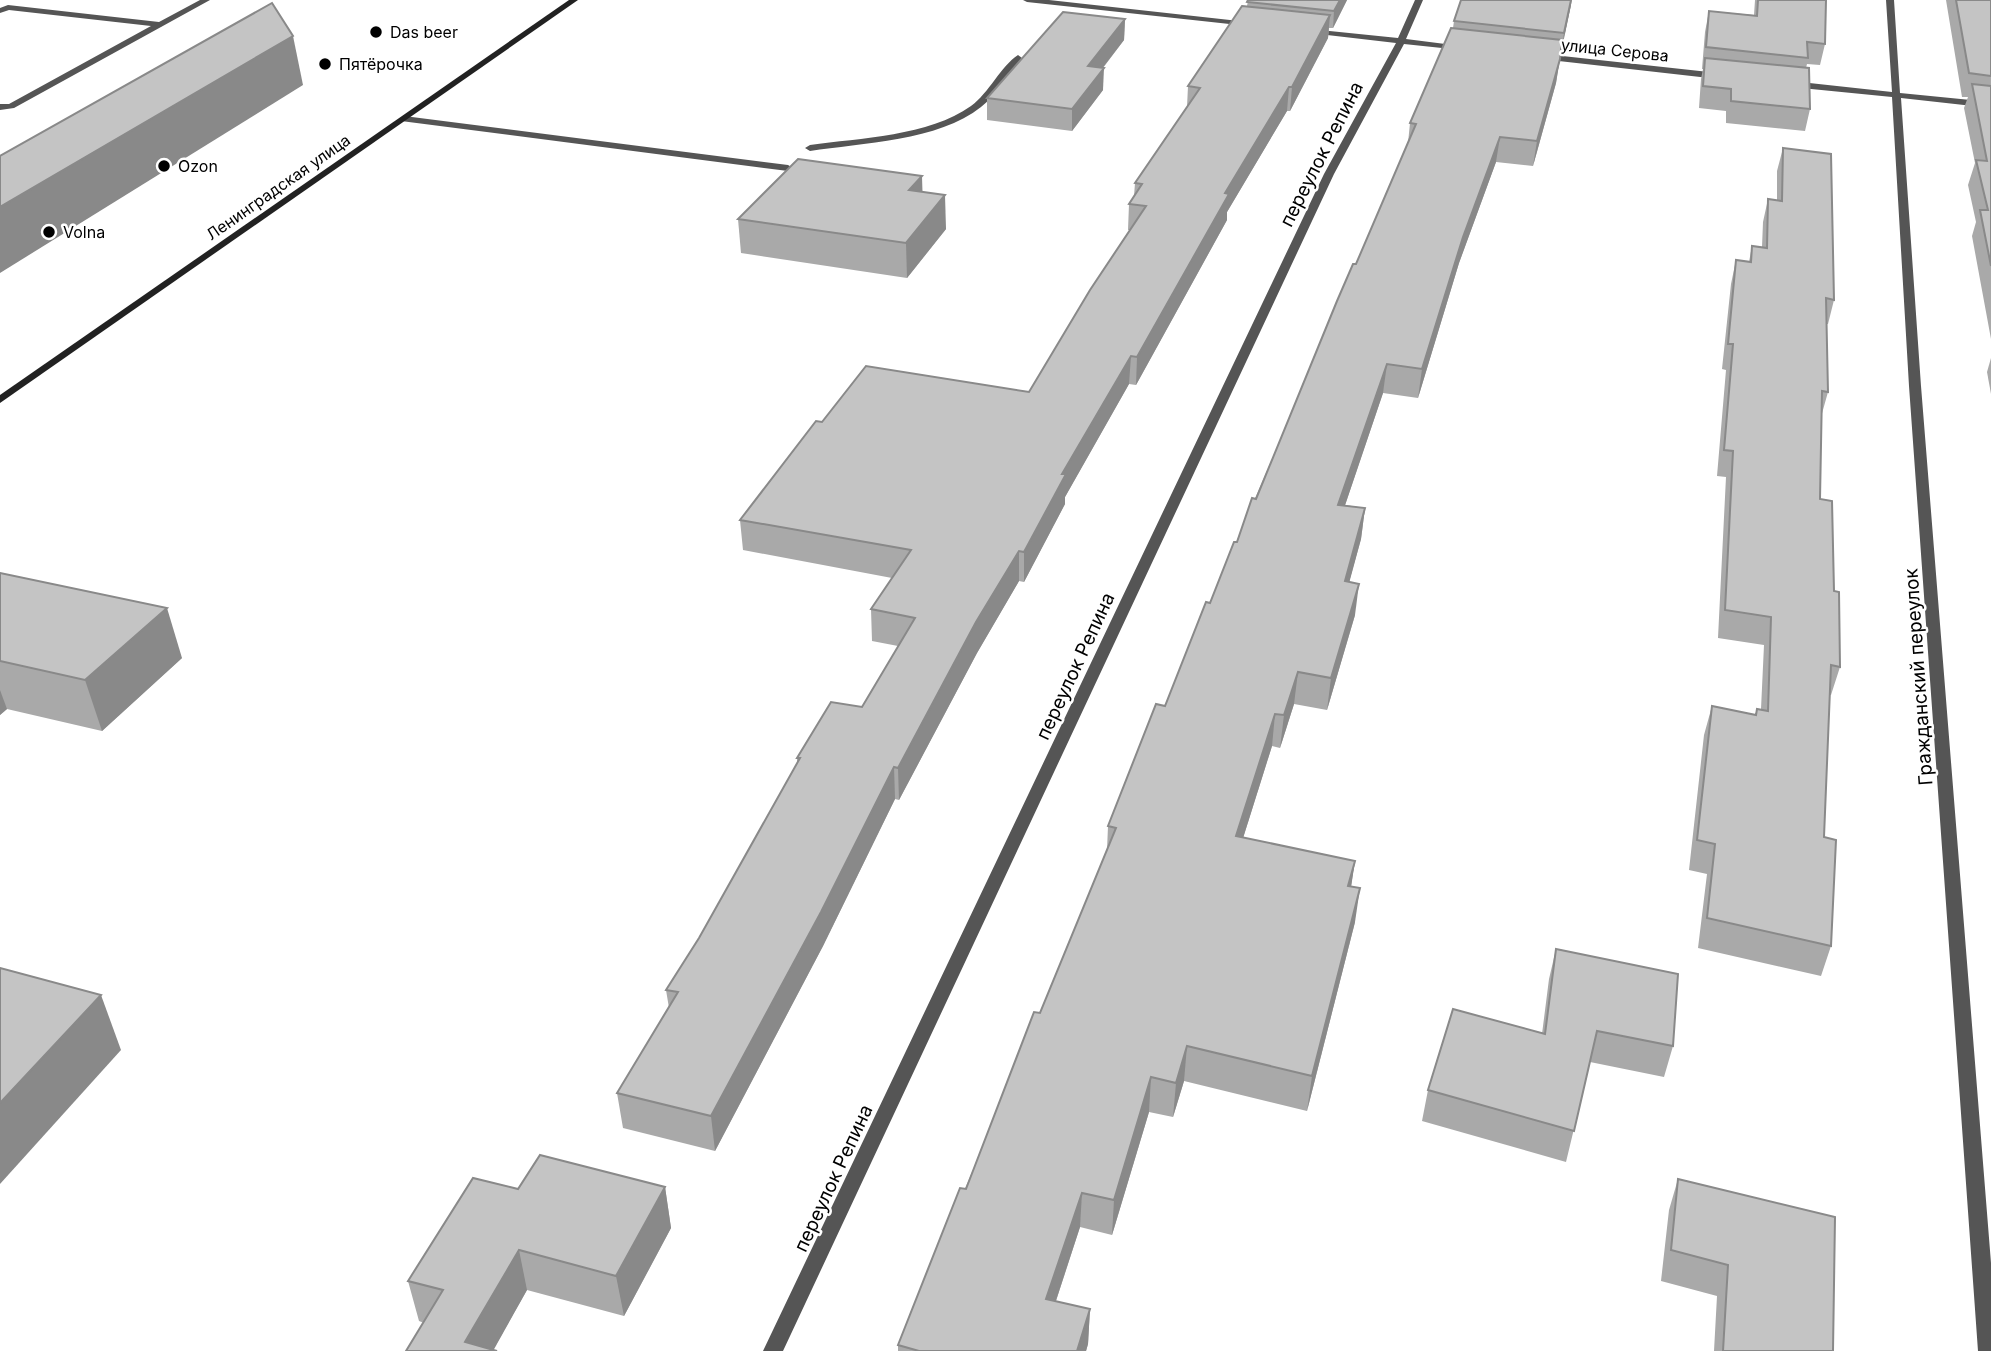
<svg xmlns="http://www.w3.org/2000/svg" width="1991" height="1351" font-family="Inter,sans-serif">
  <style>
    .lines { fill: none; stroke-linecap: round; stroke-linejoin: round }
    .service { fill: #555; fill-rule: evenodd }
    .minor { fill: #555; fill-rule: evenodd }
    .secondary { fill: #222; fill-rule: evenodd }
    .wall { fill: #a9a9a9 }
    .shaded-wall { fill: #898989 }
    .building { fill: #c4c4c4; stroke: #898989; stroke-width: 2 }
    .poi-dot { fill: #000; stroke: #fff; stroke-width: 2.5 }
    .labels { text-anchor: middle; stroke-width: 5; stroke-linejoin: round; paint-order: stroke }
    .far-poi-label { font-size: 16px; fill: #000; stroke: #fff; text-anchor: start }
    .far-street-label { font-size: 16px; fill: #000; stroke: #fff }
    .street-label { font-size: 19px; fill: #000; stroke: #fff }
  </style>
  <rect width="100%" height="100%" fill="#fff"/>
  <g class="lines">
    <!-- service -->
    <g class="service">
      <path d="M 200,0 L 210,0 L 14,108 L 0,110 L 0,104 L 9,104 L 151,26 L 9,10 L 0,13 L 0,8 L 8,5 L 159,22 Z"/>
      <path d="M 1018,55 L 1022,58 C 1010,75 997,94 981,107 C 939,141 861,143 810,151 L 805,148 L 810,145 C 860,138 929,136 971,106 C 989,93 1001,66 1018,55 Z"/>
      <path d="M 404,116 L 788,165 L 793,168 L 788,171 L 401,121 L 400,119 Z"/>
    </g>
    <!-- minor -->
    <g class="minor">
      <path d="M 1023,0 L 1049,0 L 1248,22 L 1252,24 L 1248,26 L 1027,2 Z"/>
      <path d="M 1415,0 L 1423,0 L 1406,39 L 1461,46 L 1465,48 L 1461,50 L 1404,44 L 1334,174 L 783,1351 L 763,1351 L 1324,174 L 1396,43 L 1310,33 L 1306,31 L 1310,29 L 1398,38 Z"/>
      <path d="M 1886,0 L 1894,0 L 1900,93 L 1991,102 L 1991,108 L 1901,98 L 1921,386 L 1991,1263 L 1991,1351 L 1978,1351 L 1909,386 L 1892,97 L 1791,87 L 1787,84 L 1791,81 L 1892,92 Z"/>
      <path d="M 1544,54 L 1718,73 L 1722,76 L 1718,79 L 1541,59 L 1541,55 Z"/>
    </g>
    <!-- secondary -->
    <path class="secondary" d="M 569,0 L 578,0 L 0,403 L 0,395 Z"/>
  </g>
  <!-- wall -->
  <g class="wall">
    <path d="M 1248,0 L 1347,0 L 1333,28 L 1329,28 L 1328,38 L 1290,111 L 1287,111 L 1227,212 L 1227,220 L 1136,385 L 1129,384 L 1065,497 L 1065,504 L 1024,582 L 1019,581 L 977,653 L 899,800 L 895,799 L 823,946 L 715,1151 L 623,1128 L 617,1093 L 669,1008 L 666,990 L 699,938 L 797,763 L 797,758 L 862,707 L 898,646 L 872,641 L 871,609 L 892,578 L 743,550 L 740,520 L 822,422 L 1029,392 L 1130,230 L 1128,230 L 1129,204 L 1134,196 L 1135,183 L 1187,107 L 1188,86 L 1247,6 Z"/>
    <path d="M 1461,0 L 1572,0 L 1561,50 L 1556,83 L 1533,166 L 1496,162 L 1459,263 L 1418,398 L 1383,393 L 1345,505 L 1365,508 L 1361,539 L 1349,582 L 1355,615 L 1327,710 L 1294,704 L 1280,748 L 1272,746 L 1243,838 L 1355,861 L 1351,886 L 1355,922 L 1307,1111 L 1184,1081 L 1173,1117 L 1149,1112 L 1112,1235 L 1080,1227 L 1056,1301 L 1090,1309 L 1088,1344 L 1086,1351 L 898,1351 L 898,1345 L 1040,1013 L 1107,850 L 1108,826 L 1165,706 L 1210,603 L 1356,264 L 1408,143 L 1410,123 L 1453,28 L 1454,21 Z"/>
    <path d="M 1755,0 L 1826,0 L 1825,44 L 1820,65 L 1807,64 L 1806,68 L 1810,109 L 1805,131 L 1726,123 L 1726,111 L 1699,108 L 1701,79 L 1703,69 L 1702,69 L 1705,32 L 1709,11 L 1754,15 Z"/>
    <path d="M 1946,0 L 1991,0 L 1991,339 L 1972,236 L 1976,222 L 1968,185 L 1975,163 L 1964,108 L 1968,97 L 1962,97 Z"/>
    <path d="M 1125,19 L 1124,40 L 1103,68 L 1103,90 L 1072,131 L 987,120 L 987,98 Z"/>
    <path d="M 1783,148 L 1834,300 L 1828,324 L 1826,324 L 1828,392 L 1821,417 L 1820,499 L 1834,591 L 1840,667 L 1831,695 L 1830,695 L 1824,837 L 1831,946 L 1821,976 L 1698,948 L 1707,874 L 1689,870 L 1704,735 L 1712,706 L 1755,715 L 1757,709 L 1761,709 L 1764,645 L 1718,638 L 1726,477 L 1717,476 L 1726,370 L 1722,369 L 1731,284 L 1736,260 L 1749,262 L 1752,246 L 1762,247 L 1763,222 L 1768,199 L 1777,200 L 1777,171 Z"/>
    <path d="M 923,192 L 946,229 L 907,278 L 741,253 L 738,219 Z"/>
    <path d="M 1991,358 L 1991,394 L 1987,372 Z"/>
    <path d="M 0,573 L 182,658 L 102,731 L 7,709 L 0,715 Z"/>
    <path d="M 1556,949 L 1673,1046 L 1664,1077 L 1590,1062 L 1566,1162 L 1422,1121 L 1428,1090 L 1542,1034 L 1549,979 Z"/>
    <path d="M 1678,1179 L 1833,1351 L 1714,1351 L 1717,1296 L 1661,1281 L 1669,1210 Z"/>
    <path d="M 665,1187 L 671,1228 L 624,1316 L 527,1290 L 493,1350 L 419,1321 L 408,1281 L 518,1189 Z"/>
  </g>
  <!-- shaded-wall -->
  <g class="shaded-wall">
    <path d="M 1340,0 L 1347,0 L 1333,28 L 1334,11 Z"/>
    <path d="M 1571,0 L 1571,5 L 1561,53 L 1564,33 Z"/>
    <path d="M 1330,15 L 1328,38 L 1290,111 L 1292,87 Z"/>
    <path d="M 1125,19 L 1124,40 L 1087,88 L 1088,66 Z"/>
    <path d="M 293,36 L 303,85 L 0,273 L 0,207 Z"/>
    <path d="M 1560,59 L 1556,83 L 1533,166 L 1537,141 Z"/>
    <path d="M 1104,68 L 1103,90 L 1072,131 L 1072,109 Z"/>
    <path d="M 1289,87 L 1287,111 L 1227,212 L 1227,220 L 1136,385 L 1137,357 L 1225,193 Z"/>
    <path d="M 1500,137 L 1496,162 L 1459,263 L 1418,398 L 1422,369 L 1463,237 Z"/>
    <path d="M 922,176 L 923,209 L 909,190 Z"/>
    <path d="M 945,195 L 946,229 L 907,278 L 906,243 Z"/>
    <path d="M 1131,356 L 1129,384 L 1065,497 L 1065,504 L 1024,582 L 1024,552 L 1062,474 Z"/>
    <path d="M 1387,364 L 1383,393 L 1335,535 L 1338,505 Z"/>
    <path d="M 1365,508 L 1361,539 L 1341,613 L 1345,581 Z"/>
    <path d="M 1019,551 L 1019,581 L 977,653 L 899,800 L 898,768 L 976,622 Z"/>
    <path d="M 1359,584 L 1355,615 L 1327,710 L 1331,678 Z"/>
    <path d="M 167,608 L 182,658 L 102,731 L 85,680 Z"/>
    <path d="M 1298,672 L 1294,704 L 1280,748 L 1284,715 Z"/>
    <path d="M 0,690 L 7,709 L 0,715 Z"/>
    <path d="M 1275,714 L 1272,746 L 1233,870 L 1236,836 Z"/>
    <path d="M 894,767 L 895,799 L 823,946 L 715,1151 L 711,1116 Z"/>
    <path d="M 1355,861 L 1350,894 L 1348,886 Z"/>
    <path d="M 1360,888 L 1355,922 L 1307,1111 L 1312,1076 Z"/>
    <path d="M 101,995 L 121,1050 L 0,1184 L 0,1103 Z"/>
    <path d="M 1187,1046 L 1184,1081 L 1173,1117 L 1176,1083 Z"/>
    <path d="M 1151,1077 L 1149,1112 L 1112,1235 L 1114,1200 Z"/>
    <path d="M 665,1187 L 671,1228 L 624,1316 L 616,1276 Z"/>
    <path d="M 1082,1193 L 1080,1227 L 1045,1334 L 1046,1299 Z"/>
    <path d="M 519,1250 L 527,1290 L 493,1351 L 465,1342 Z"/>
    <path d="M 1090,1309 L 1088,1344 L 1086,1351 L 1077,1351 Z"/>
  </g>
  <!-- building -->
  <g class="building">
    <path d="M 1248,0 L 1340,0 L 1334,11 L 1247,2 Z"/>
    <path d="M 1461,0 L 1571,0 L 1564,33 L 1454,21 Z"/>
    <path d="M 1758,0 L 1826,0 L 1825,44 L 1807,42 L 1808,58 L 1706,47 L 1709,11 L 1757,16 Z"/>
    <path d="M 1956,0 L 1991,0 L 1991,76 L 1969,73 Z"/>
    <path d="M 272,3 L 293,36 L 0,207 L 0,156 Z"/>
    <path d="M 1242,6 L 1330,15 L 1292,87 L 1289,87 L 1225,193 L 1229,194 L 1137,357 L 1131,356 L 1062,474 L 1066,474 L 1024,552 L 1019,551 L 976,622 L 898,768 L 894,767 L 821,912 L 711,1116 L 617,1093 L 678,992 L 666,990 L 699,938 L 800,758 L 797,758 L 831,702 L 862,707 L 915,618 L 871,609 L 911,550 L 740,520 L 816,421 L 822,422 L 866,366 L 1029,392 L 1090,290 L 1146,206 L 1129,204 L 1142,184 L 1135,183 L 1200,88 L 1188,86 Z"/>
    <path d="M 1063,12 L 1125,19 L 1088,66 L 1104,68 L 1072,109 L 987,98 Z"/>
    <path d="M 1451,28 L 1562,40 L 1560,59 L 1537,141 L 1500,137 L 1463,237 L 1422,369 L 1387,364 L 1338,505 L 1365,508 L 1345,581 L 1359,584 L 1331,678 L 1298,672 L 1284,715 L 1275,714 L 1236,836 L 1355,861 L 1348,886 L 1360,888 L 1312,1076 L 1187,1046 L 1176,1083 L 1151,1077 L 1114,1200 L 1082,1193 L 1046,1299 L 1090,1309 L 1077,1351 L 919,1351 L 898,1345 L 960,1188 L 966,1189 L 1034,1012 L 1040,1013 L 1116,828 L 1108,826 L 1156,704 L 1165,706 L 1206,602 L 1210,603 L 1234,542 L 1237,542 L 1252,498 L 1256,499 L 1337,301 L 1353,264 L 1356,264 L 1416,124 L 1410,123 Z"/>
    <path d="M 1705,58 L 1809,68 L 1810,109 L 1731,101 L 1731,89 L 1703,86 Z"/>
    <path d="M 1972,84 L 1991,86 L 1991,266 L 1980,210 L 1988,210 L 1976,160 L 1987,161 Z"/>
    <path d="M 1783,148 L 1831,154 L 1834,300 L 1826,298 L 1828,392 L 1822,391 L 1820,499 L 1832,501 L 1834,591 L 1839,592 L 1840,667 L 1831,665 L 1824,837 L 1836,840 L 1831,946 L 1707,918 L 1715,844 L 1697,840 L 1712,706 L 1756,715 L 1757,709 L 1768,711 L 1771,617 L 1725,610 L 1733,451 L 1724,450 L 1733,344 L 1728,344 L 1736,260 L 1751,262 L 1752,246 L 1767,248 L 1768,199 L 1782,201 Z"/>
    <path d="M 798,159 L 922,176 L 909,190 L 945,195 L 906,243 L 738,219 Z"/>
    <path d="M 0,573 L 167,608 L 85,680 L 0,661 Z"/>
    <path d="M 1556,949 L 1678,974 L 1673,1046 L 1597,1031 L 1574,1131 L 1428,1090 L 1453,1009 L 1545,1034 Z"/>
    <path d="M 0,968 L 101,995 L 0,1103 Z"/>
    <path d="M 540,1155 L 665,1187 L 616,1276 L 519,1250 L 465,1342 L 497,1351 L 406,1351 L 443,1290 L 408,1281 L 473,1178 L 518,1189 Z"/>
    <path d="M 1678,1179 L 1835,1217 L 1833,1351 L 1723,1351 L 1728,1265 L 1671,1250 Z"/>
  </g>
  <!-- markers -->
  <g class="poi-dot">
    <circle cx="376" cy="32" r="7"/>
    <circle cx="325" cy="64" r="7"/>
    <circle cx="164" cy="166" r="7"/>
    <circle cx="49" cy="232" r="7"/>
  </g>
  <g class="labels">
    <!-- far-poi labels -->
    <g class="far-poi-label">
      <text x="390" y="38">Das beer</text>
      <text x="339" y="70">Пятёрочка</text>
      <text x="178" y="172">Ozon</text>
      <text x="63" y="238">Volna</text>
    </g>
    <!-- far-street labels -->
    <g class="far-street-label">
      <text transform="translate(1615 50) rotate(6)" y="6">улица Серова</text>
      <text transform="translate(278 187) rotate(-35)" y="6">Ленинградская улица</text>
    </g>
    <!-- street labels -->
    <g class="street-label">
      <text transform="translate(1321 154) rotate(-63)" y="7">переулок Репина</text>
      <text transform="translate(1075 666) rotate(-65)" y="7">переулок Репина</text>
      <text transform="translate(1918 677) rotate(-94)" y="7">Гражданский переулок</text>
      <text transform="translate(833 1178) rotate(-65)" y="7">переулок Репина</text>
    </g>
  </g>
</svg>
